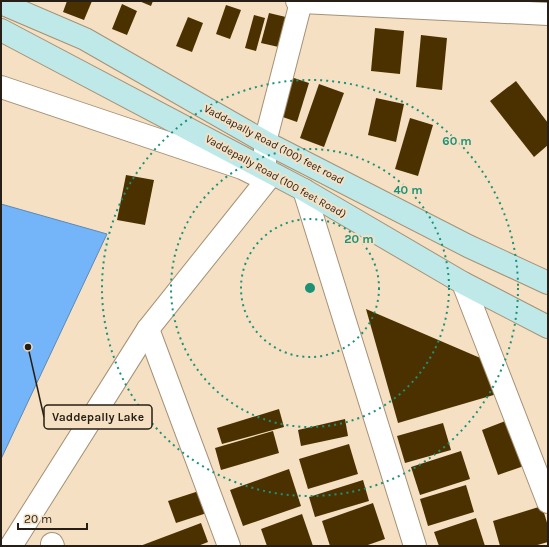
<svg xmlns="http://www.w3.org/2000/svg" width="549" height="547" font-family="Karla,sans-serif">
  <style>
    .water { fill: #74b5f9; stroke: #5d88b5 }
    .building { fill: #4c3100 }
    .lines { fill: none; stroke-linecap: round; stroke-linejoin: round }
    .minor-casing { stroke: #a59276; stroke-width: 24 }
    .secondary-casing { stroke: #a59276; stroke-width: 24 }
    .minor { stroke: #fff; stroke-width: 22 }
    .secondary { stroke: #bfe9e8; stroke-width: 22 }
    .ring { fill: none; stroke: #1b9277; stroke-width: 2; stroke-dasharray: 2 4 }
    .labels { text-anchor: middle; stroke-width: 4; stroke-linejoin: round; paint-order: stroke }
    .street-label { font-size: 11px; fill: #271f15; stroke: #f5e0c3 }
    .centre { fill: #1b9277; stroke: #f5e0c3; stroke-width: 2 }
    .ring-label { font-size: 12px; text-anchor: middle; font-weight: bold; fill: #1b9277; stroke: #f5e0c3; stroke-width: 4; stroke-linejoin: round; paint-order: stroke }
    .leader { fill: none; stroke: #271f15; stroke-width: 1.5 }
    .callout-dot { fill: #271f15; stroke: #f5e0c3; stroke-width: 1.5 }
    .callout { fill: #f5e0c3; stroke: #271f15; stroke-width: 1.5 }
    .callout-label { font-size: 12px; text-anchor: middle; font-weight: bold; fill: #271f15 }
  </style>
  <rect width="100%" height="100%" fill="#f5e0c3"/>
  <!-- water -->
  <path class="water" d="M 1,204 L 107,234 L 1,459 Z"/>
  <!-- building -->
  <g class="building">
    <path d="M 67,1 L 92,1 L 84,20 L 63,12 Z"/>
    <path d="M 139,1 L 153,1 L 151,6 Z"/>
    <path d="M 526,1 L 542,1 L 542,3 L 526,2 Z"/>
    <path d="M 122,4 L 137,11 L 127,35 L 112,29 Z"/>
    <path d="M 226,5 L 241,10 L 230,39 L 216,34 Z"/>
    <path d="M 269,13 L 290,18 L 283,48 L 261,43 Z"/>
    <path d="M 254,15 L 265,18 L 256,51 L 245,48 Z"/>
    <path d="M 188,17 L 203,23 L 192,52 L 176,46 Z"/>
    <path d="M 375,28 L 404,31 L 400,74 L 371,71 Z"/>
    <path d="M 421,35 L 447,38 L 442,90 L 416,87 Z"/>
    <path d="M 288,76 L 309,83 L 297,122 L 277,115 Z"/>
    <path d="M 516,81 L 548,123 L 548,145 L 534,157 L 490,101 Z"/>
    <path d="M 319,84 L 344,93 L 324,147 L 300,138 Z"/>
    <path d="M 376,98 L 404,104 L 396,142 L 368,135 Z"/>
    <path d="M 410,118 L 433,125 L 418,176 L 395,169 Z"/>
    <path d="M 126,175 L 154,180 L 145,225 L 117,220 Z"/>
    <path d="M 366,309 L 485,360 L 497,394 L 398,423 Z"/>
    <path d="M 279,409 L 284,427 L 222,444 L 217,428 Z"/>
    <path d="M 345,419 L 348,436 L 301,446 L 298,430 Z"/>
    <path d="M 508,420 L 524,466 L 498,475 L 482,430 Z"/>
    <path d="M 443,423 L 451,450 L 405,463 L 397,436 Z"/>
    <path d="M 273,431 L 279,453 L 221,470 L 215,448 Z"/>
    <path d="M 349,444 L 358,474 L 308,489 L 299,459 Z"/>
    <path d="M 461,451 L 470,479 L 420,495 L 411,467 Z"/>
    <path d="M 289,469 L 301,506 L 243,526 L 230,490 Z"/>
    <path d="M 363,480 L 369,501 L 315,517 L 309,497 Z"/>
    <path d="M 466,485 L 474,512 L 428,526 L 420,499 Z"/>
    <path d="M 202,490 L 210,512 L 176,523 L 168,501 Z"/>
    <path d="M 373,503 L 385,539 L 365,546 L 330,546 L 322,521 Z"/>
    <path d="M 542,506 L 548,526 L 548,542 L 534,546 L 500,546 L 493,521 Z"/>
    <path d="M 302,514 L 313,546 L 267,546 L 261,529 Z"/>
    <path d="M 476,518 L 485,546 L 439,546 L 434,532 Z"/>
    <path d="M 201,523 L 208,542 L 198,546 L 140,546 Z"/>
  </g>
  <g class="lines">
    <!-- minor casing -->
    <g class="minor-casing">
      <g id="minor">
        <path d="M 297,1 L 301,2 L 548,14"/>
        <path d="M 1,87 L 242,168 L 260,177"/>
        <path d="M 304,190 L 415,546"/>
        <path d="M 463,283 L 548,502"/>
        <path d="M 148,329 L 229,546"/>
        <path d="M 52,544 L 53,546"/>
        <path d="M 11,546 L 148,329 L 267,180 L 265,169 L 265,142 L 301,2"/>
      </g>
    </g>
    <!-- secondary casing -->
    <g class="secondary-casing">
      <g id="secondary">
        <path d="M 1,3 L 85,39 L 265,142 L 468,246 L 548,283"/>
        <path d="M 1,30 L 304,190 L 463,283 L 548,327"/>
      </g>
    </g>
    <!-- minor -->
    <use href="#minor" class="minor"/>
    <!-- secondary -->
    <use href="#secondary" class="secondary"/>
  </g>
  <!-- distance rings -->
  <g class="ring">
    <circle cx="310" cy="288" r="69"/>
    <circle cx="310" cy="288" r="139"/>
    <circle cx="310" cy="288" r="208"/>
  </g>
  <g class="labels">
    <!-- street labels -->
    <g class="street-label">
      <text transform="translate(274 144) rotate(28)" y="4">Vaddapally Road (100) feet road</text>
      <text transform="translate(276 176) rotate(29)" y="4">Vaddepally Road (100 feet Road)</text>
    </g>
  </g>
  <circle cx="310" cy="288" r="6" class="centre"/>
  <g class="ring-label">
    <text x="457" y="145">60 m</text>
    <text x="408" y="194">40 m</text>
    <text x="359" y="243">20 m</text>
  </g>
  <!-- callouts -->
  <path class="leader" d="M28 347L44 417"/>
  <circle class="callout-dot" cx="28" cy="347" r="4"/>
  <rect class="callout" x="44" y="405" width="108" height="24" rx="4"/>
  <g class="callout-label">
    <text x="98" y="421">Vaddepally Lake</text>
  </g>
  <!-- border -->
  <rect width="549" height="547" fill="none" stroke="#271f15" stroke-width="4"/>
  <!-- scale -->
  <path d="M18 523v6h69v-6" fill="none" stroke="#271f15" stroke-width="2"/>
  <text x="24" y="523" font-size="12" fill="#271f15" stroke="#f5e0c3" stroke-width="3" paint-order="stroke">20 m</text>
</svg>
